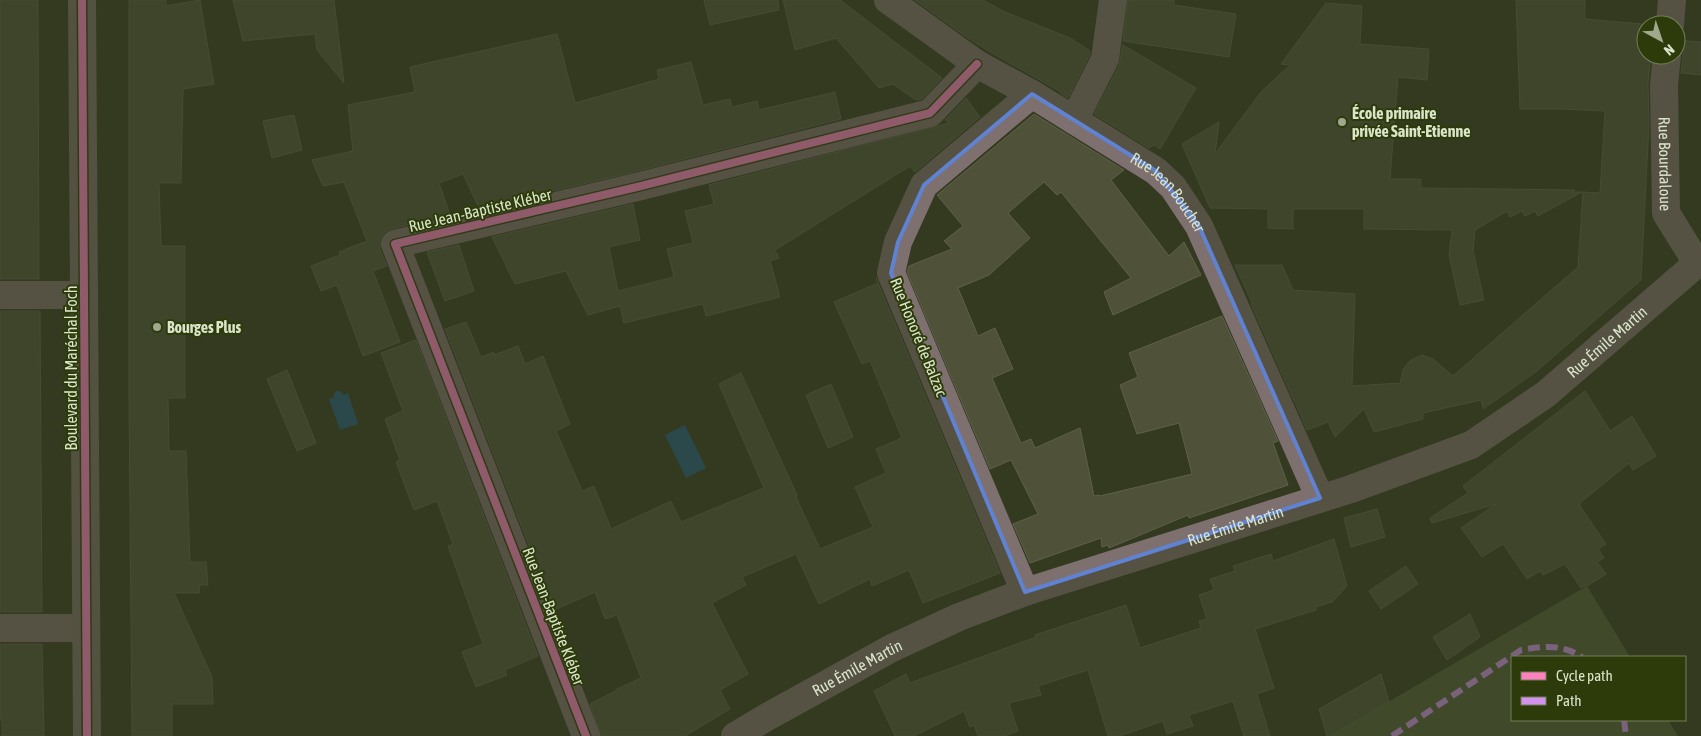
<svg xmlns="http://www.w3.org/2000/svg" width="1701" height="736" font-family="'Asap Condensed',sans-serif">
  <style>
    .green { fill: #515e38 }
    .water { fill: #23597e }
    .building { fill: #4f5238; stroke: #5e604b }
    .lines { fill: none; stroke-linecap: round; stroke-linejoin: round }
    .minor { stroke: #7e706f; stroke-width: 28 }
    .major { stroke: #7a6d67; stroke-width: 28 }
    .quiet { stroke: #d193ec; stroke-width: 6; stroke-dasharray: 12 6; stroke-linecap: butt }
    .cycleway-casing { stroke: #2d3b0a; stroke-width: 11 }
    .cycleway { stroke: #ff80c0; stroke-width: 8 }
    .marked { fill: none; stroke: #5f82d3; stroke-width: 4; stroke-linejoin: round }
    .poi-dot { fill: #a0a88e; stroke: #2d3b0a; stroke-width: 2 }
    .labels { text-anchor: middle; stroke-width: 4; stroke-linejoin: round; paint-order: stroke }
    .poi-label { font-size: 16px; font-weight: bold; fill: #dae4ca; stroke: #2d3b0a; text-anchor: start }
    .street-label { font-size: 16px; fill: #dae4ca; stroke: #2d3b0a }
  </style>
  <rect width="100%" height="100%" fill="#333a20"/>
  <!-- green -->
  <path class="green" d="M 1587,586 L 1630,657 L 1512,657 L 1512,720 L 1668,720 L 1678,736 L 1330,736 Z"/>
  <!-- water -->
  <g class="water">
    <path d="M 336,391 L 340,391 L 344,395 L 348,393 L 358,424 L 340,430 L 329,399 L 334,398 L 334,394 Z"/>
    <path d="M 685,425 L 706,468 L 686,478 L 665,435 Z"/>
  </g>
  <!-- building -->
  <g class="building">
    <path d="M 0,0 L 38,0 L 39,279 L 0,279 Z"/>
    <path d="M 129,0 L 166,0 L 166,6 L 200,0 L 214,84 L 183,89 L 181,183 L 159,183 L 161,246 L 185,246 L 185,398 L 168,398 L 169,451 L 186,451 L 190,562 L 206,562 L 208,585 L 200,585 L 199,593 L 174,593 L 212,677 L 213,704 L 172,704 L 172,736 L 132,736 L 129,399 Z"/>
    <path d="M 233,0 L 334,0 L 344,83 L 317,50 L 315,34 L 243,41 Z"/>
    <path d="M 704,0 L 778,0 L 779,10 L 710,25 Z"/>
    <path d="M 783,0 L 840,0 L 942,78 L 922,99 L 916,100 L 893,84 L 879,88 L 836,38 L 795,50 Z"/>
    <path d="M 915,0 L 983,0 L 1005,12 L 1070,38 L 1090,51 L 1090,54 L 1068,98 L 1060,93 L 1061,92 L 990,52 L 962,34 Z"/>
    <path d="M 1128,0 L 1174,0 L 1174,5 L 1236,14 L 1229,57 L 1123,41 Z"/>
    <path d="M 1516,0 L 1585,0 L 1585,19 L 1654,25 L 1646,25 L 1646,55 L 1651,55 L 1648,83 L 1649,124 L 1641,280 L 1537,371 L 1483,409 L 1481,400 L 1423,413 L 1423,419 L 1374,432 L 1364,409 L 1335,437 L 1328,422 L 1307,430 L 1251,304 L 1252,303 L 1235,265 L 1282,265 L 1293,290 L 1355,294 L 1352,386 L 1400,383 L 1403,370 L 1407,364 L 1411,360 L 1422,355 L 1433,359 L 1453,376 L 1578,267 L 1583,192 L 1600,193 L 1605,111 L 1561,109 L 1520,109 Z"/>
    <path d="M 1326,3 L 1362,6 L 1360,44 L 1429,49 L 1427,80 L 1398,77 L 1390,179 L 1421,179 L 1421,188 L 1575,190 L 1573,192 L 1582,192 L 1538,216 L 1535,211 L 1525,216 L 1522,211 L 1510,217 L 1507,211 L 1475,230 L 1473,251 L 1484,300 L 1460,305 L 1449,255 L 1452,230 L 1364,229 L 1364,209 L 1293,209 L 1293,229 L 1268,228 L 1268,209 L 1210,208 L 1182,144 L 1219,122 L 1215,154 L 1261,92 L 1290,65 L 1281,64 Z"/>
    <path d="M 557,34 L 575,103 L 659,79 L 657,70 L 691,62 L 703,105 L 730,99 L 732,107 L 757,101 L 759,110 L 835,92 L 841,119 L 626,174 L 479,208 L 463,174 L 439,183 L 450,215 L 391,229 L 384,233 L 380,240 L 380,250 L 387,266 L 373,271 L 400,342 L 363,356 L 337,285 L 321,291 L 311,266 L 340,255 L 339,252 L 367,241 L 344,182 L 323,186 L 312,160 L 353,151 L 348,105 L 415,92 L 410,67 Z"/>
    <path d="M 1676,40 L 1701,42 L 1701,75 L 1681,73 L 1683,56 L 1681,49 L 1676,42 Z"/>
    <path d="M 1123,45 L 1196,88 L 1160,149 L 1154,145 L 1149,148 L 1094,114 L 1119,66 Z"/>
    <path d="M 966,98 L 980,117 L 915,172 L 910,166 L 775,250 L 779,258 L 770,261 L 780,297 L 706,316 L 703,304 L 624,323 L 620,306 L 588,315 L 566,271 L 515,284 L 492,237 L 633,204 L 640,240 L 609,247 L 618,291 L 674,277 L 667,249 L 693,243 L 685,211 L 714,204 L 709,185 L 949,123 L 945,120 Z"/>
    <path d="M 1034,114 L 1124,170 L 1111,180 L 1169,256 L 1184,242 L 1201,275 L 1113,315 L 1104,292 L 1131,278 L 1061,192 L 1057,195 L 1044,182 L 1008,213 L 1030,238 L 989,275 L 958,288 L 978,336 L 995,328 L 1013,369 L 992,378 L 1021,443 L 1031,439 L 1035,448 L 1080,428 L 1094,496 L 1099,495 L 1100,496 L 1192,474 L 1179,423 L 1137,434 L 1120,385 L 1138,377 L 1129,353 L 1222,316 L 1278,441 L 1273,443 L 1288,485 L 1189,518 L 1188,515 L 1109,548 L 1108,545 L 1102,547 L 1101,538 L 1030,563 L 1013,524 L 1038,514 L 1011,460 L 990,469 L 907,272 L 909,266 L 952,249 L 944,241 L 963,226 L 937,195 Z"/>
    <path d="M 294,115 L 302,150 L 272,158 L 263,121 Z"/>
    <path d="M 459,245 L 474,291 L 445,301 L 427,252 Z"/>
    <path d="M 876,278 L 1000,573 L 923,603 L 909,570 L 872,586 L 870,579 L 819,604 L 796,554 L 742,577 L 746,585 L 712,603 L 748,674 L 720,690 L 730,709 L 685,736 L 601,736 L 590,704 L 617,690 L 617,689 L 641,678 L 617,615 L 605,619 L 595,592 L 554,610 L 445,329 L 466,322 L 481,357 L 494,352 L 494,355 L 518,346 L 525,364 L 543,356 L 570,424 L 556,431 L 582,491 L 594,486 L 611,529 L 671,501 L 681,522 L 764,488 L 719,384 L 741,373 L 797,495 L 796,497 L 820,549 L 873,527 L 855,487 L 886,473 L 876,449 L 902,438 L 870,361 L 862,364 L 834,302 L 878,283 Z"/>
    <path d="M 0,311 L 40,311 L 42,612 L 0,612 Z"/>
    <path d="M 416,340 L 538,656 L 505,670 L 507,675 L 476,687 L 462,652 L 483,644 L 448,546 L 453,544 L 437,501 L 414,510 L 396,462 L 400,460 L 385,419 L 403,411 L 381,353 Z"/>
    <path d="M 287,370 L 316,443 L 297,451 L 267,379 Z"/>
    <path d="M 831,384 L 853,437 L 828,448 L 806,395 Z"/>
    <path d="M 1585,391 L 1610,431 L 1632,416 L 1656,456 L 1633,470 L 1629,463 L 1580,503 L 1580,506 L 1606,544 L 1598,549 L 1604,558 L 1597,562 L 1606,574 L 1587,586 L 1586,585 L 1581,588 L 1565,564 L 1543,575 L 1540,571 L 1527,579 L 1503,544 L 1482,557 L 1461,528 L 1496,504 L 1432,523 L 1430,518 L 1468,493 L 1463,486 Z"/>
    <path d="M 1377,509 L 1385,537 L 1351,547 L 1344,518 Z"/>
    <path d="M 1334,539 L 1347,586 L 1332,602 L 1316,607 L 1316,610 L 1255,629 L 1274,688 L 1257,694 L 1270,736 L 1244,736 L 1233,701 L 1189,715 L 1193,726 L 1167,734 L 1163,721 L 1120,736 L 1108,736 L 1088,670 L 1038,686 L 1041,695 L 1009,703 L 1018,731 L 1004,736 L 978,736 L 974,725 L 970,727 L 964,711 L 914,736 L 895,736 L 874,691 L 906,674 L 910,683 L 1036,637 L 1035,635 L 1126,605 L 1140,648 L 1201,628 L 1199,621 L 1207,619 L 1199,595 L 1214,590 L 1210,579 L 1235,571 L 1233,566 L 1271,554 L 1273,561 Z"/>
    <path d="M 1406,566 L 1418,584 L 1381,609 L 1369,591 Z"/>
    <path d="M 1470,614 L 1480,637 L 1447,660 L 1433,637 Z"/>
    <path d="M 0,644 L 42,644 L 44,736 L 2,736 L 2,720 L 0,720 Z"/>
    <path d="M 1381,674 L 1389,702 L 1330,736 L 1327,736 L 1319,709 Z"/>
  </g>
  <g class="lines">
    <!-- minor -->
    <g class="minor">
      <path id="s1" d="M 888,0 L 977,64 L 1032,94 L 1156,171 L 1173,187 L 1199,226 L 1320,498"/>
      <path d="M 1670,25 L 1672,0"/>
      <path id="s2" d="M 1667,55 L 1664,85 L 1666,213 L 1697,263"/>
      <path d="M 1074,120 L 1105,59 L 1113,0"/>
      <path d="M 0,295 L 84,295"/>
      <path d="M 1025,592 L 891,273 L 898,242 L 924,185 L 1032,94"/>
      <path d="M 0,628 L 86,628"/>
      <path d="M 586,736 L 395,244 L 637,187 L 930,113 L 977,64"/>
      <path id="s3" d="M 735,736 L 767,717 L 892,648 L 959,617 L 1025,592 L 1351,489 L 1471,445 L 1546,394 L 1701,260"/>
    </g>
    <!-- major -->
    <path class="major" d="M 82,0 L 87,736"/>
    <!-- quiet -->
    <g class="quiet">
      <path d="M 1624,720 L 1626,736"/>
      <path d="M 1392,736 L 1521,650 C 1544,646 1562,644 1582,657"/>
    </g>
    <!-- cycleway casing -->
    <g class="cycleway-casing">
      <g id="cycleway">
        <path d="M 82,0 L 87,736"/>
        <path d="M 586,736 L 395,244 L 637,187 L 930,113 L 977,64"/>
      </g>
    </g>
    <!-- cycleway -->
    <use href="#cycleway" class="cycleway"/>
  </g>
  <!-- marked area -->
  <path d="M0 0H1701V736H0ZM 1032,94 L 1156,171 L 1199,226 L 1320,498 L 1025,592 L 891,273 L 898,242 L 924,185 Z" fill="#333a20" fill-opacity=".55" fill-rule="evenodd"/>
  <path class="marked" d="M 1032,94 L 1156,171 L 1199,226 L 1320,498 L 1025,592 L 891,273 L 898,242 L 924,185 Z"/>
  <!-- markers -->
  <g class="poi-dot">
    <circle cx="1342" cy="122" r="5"/>
    <circle cx="157" cy="327" r="5"/>
  </g>
  <g class="labels">
    <!-- poi labels -->
    <g class="poi-label">
      <text x="1352" y="119">École primaire<tspan x="1352" dy="18">privée Saint-Etienne</tspan></text>
      <text x="167" y="333">Bourges Plus</text>
    </g>
    <!-- street labels -->
    <g class="street-label">
      <text dy="6" stroke="none"><textPath href="#s2" startOffset="109">Rue Bourdaloue</textPath></text>
      <text dy="6" stroke="none"><textPath href="#s1" startOffset="342">Rue Jean Boucher</textPath></text>
      <text transform="translate(480 210) rotate(-13)" y="6">Rue Jean-Baptiste Kléber</text>
      <text transform="translate(919 337) rotate(68)" y="6">Rue Honoré de Balzac</text>
      <text dy="6" stroke="none"><textPath href="#s3" startOffset="965">Rue Émile Martin</textPath></text>
      <text transform="translate(71 368) rotate(-90)" y="6">Boulevard du Maréchal Foch</text>
      <text dy="6" stroke="none"><textPath href="#s3" startOffset="545">Rue Émile Martin</textPath></text>
      <text transform="translate(554 616) rotate(69)" y="6">Rue Jean-Baptiste Kléber</text>
      <text dy="6" stroke="none"><textPath href="#s3" startOffset="140">Rue Émile Martin</textPath></text>
    </g>
  </g>
  <!-- legend -->
  <rect x="1511" y="656" width="175" height="65" fill="#2d3b0a" stroke="#727f57"/>
  <rect x="1521" y="672" width="25" height="8" fill="#ff80c0" stroke="#727f57"/>
  <text x="1556" y="681" font-size="15" fill="#dae4ca">Cycle path</text>
  <rect x="1521" y="697" width="25" height="8" fill="#d193ec" stroke="#727f57"/>
  <text x="1556" y="706" font-size="15" fill="#dae4ca">Path</text>
  <!-- north arrow -->
  <g transform="translate(1661 40) rotate(140)"><circle r="24" fill="#2d3b0a" stroke="#727f57"/>
  <path d="M0-4L9 19L0 12L-9 19Z" fill="#a0a88e"/>
  <text y="-8" font-size="14" font-weight="bold" text-anchor="middle" fill="#dae4ca">N</text>
  </g>
</svg>
